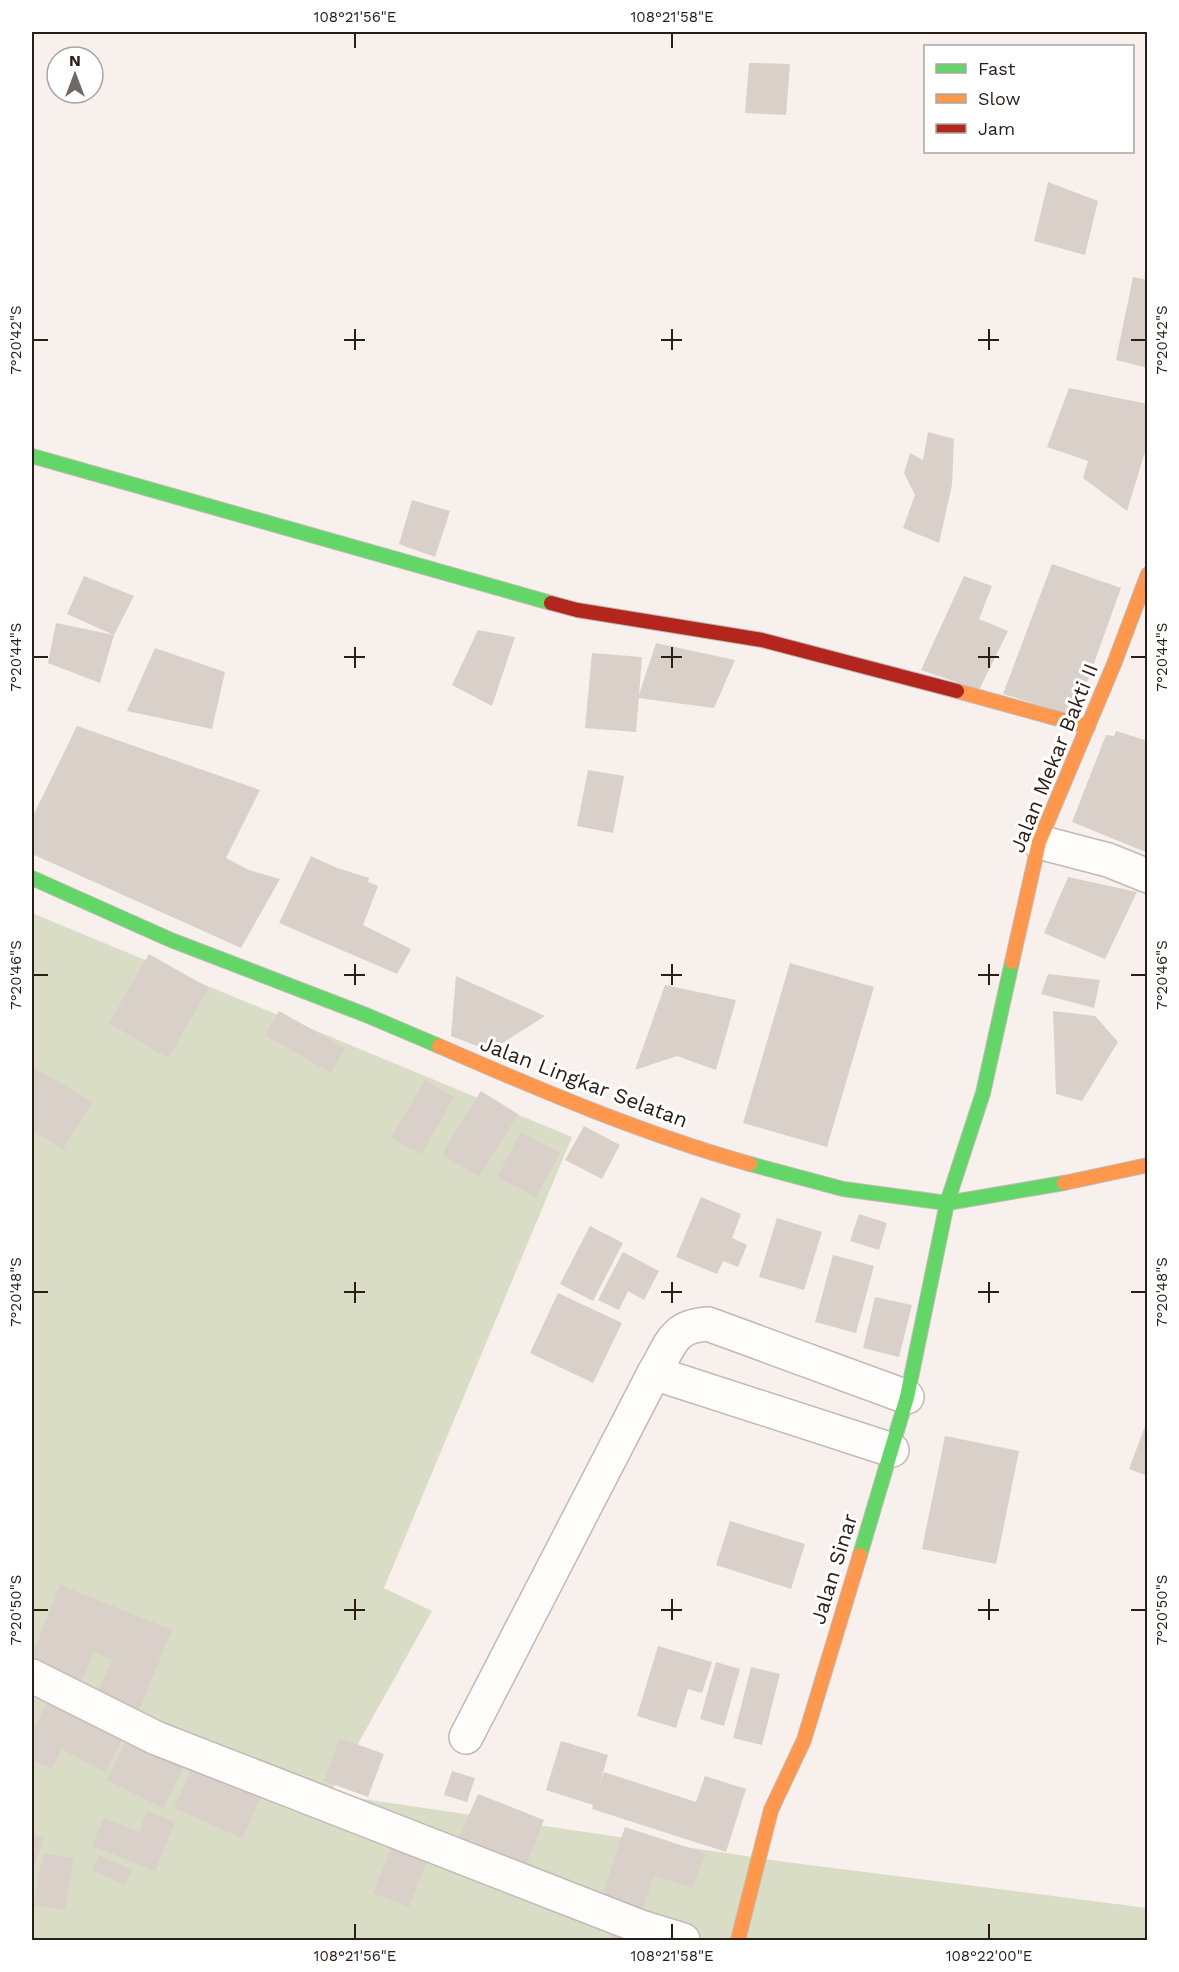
<svg xmlns="http://www.w3.org/2000/svg" width="1179" height="1972" font-family="'Work Sans',sans-serif">
  <style>
    .green { fill: #d9ddc5 }
    .building { fill: #d8d0c9 }
    .lines { fill: none; stroke-linecap: round; stroke-linejoin: round }
    .street-casing { stroke: #c3b9b4; stroke-width: 36 }
    .fast-casing { stroke: #c3b9b4; stroke-width: 16 }
    .slow-casing { stroke: #c3b9b4; stroke-width: 16 }
    .jam-casing { stroke: #c3b9b4; stroke-width: 16 }
    .street { stroke: #fefdfc; stroke-width: 33 }
    .fast { stroke: #63d668; stroke-width: 14 }
    .slow { stroke: #ff974d; stroke-width: 14 }
    .jam { stroke: #b3261e; stroke-width: 14 }
    .ticks { fill: none; stroke: #2a1e17; stroke-width: 2 }
    .labels { text-anchor: middle; stroke-width: 6; stroke-linejoin: round; paint-order: stroke }
    .street-label { font-size: 21px; fill: #2a1e17; stroke: #fff }
    .neatline { fill: none; stroke: #2a1e17; stroke-width: 2 }
    .ticks-label { font-size: 15px; text-anchor: middle; fill: #2a1e17 }
  </style>
  <rect width="100%" height="100%" fill="#f8f0ec"/>
  <!-- green -->
  <path class="green" d="M 32,913 L 572,1137 L 384,1588 L 432,1611 L 330,1794 L 786,1862 L 1147,1908 L 1147,1940 L 32,1940 Z"/>
  <!-- building -->
  <g class="building">
    <path d="M 749,63 L 790,64 L 786,115 L 745,113 Z"/>
    <path d="M 1048,182 L 1098,201 L 1085,255 L 1034,241 Z"/>
    <path d="M 1133,277 L 1148,280 L 1148,368 L 1116,360 Z"/>
    <path d="M 1069,388 L 1148,404 L 1148,442 L 1127,511 L 1083,478 L 1088,461 L 1047,447 Z"/>
    <path d="M 928,432 L 954,439 L 952,485 L 939,543 L 903,528 L 915,495 L 904,473 L 910,453 L 923,460 Z"/>
    <path d="M 412,500 L 450,511 L 435,557 L 399,544 Z"/>
    <path d="M 1052,564 L 1121,588 L 1075,716 L 1003,694 Z"/>
    <path d="M 84,576 L 134,596 L 114,635 L 67,614 Z"/>
    <path d="M 964,576 L 992,586 L 979,619 L 1008,631 L 979,690 L 921,670 Z"/>
    <path d="M 56,623 L 114,635 L 100,683 L 48,663 Z"/>
    <path d="M 478,630 L 515,637 L 492,706 L 452,685 Z"/>
    <path d="M 656,643 L 735,660 L 714,708 L 638,698 Z"/>
    <path d="M 155,648 L 225,672 L 212,729 L 127,711 Z"/>
    <path d="M 592,653 L 642,657 L 636,732 L 585,728 Z"/>
    <path d="M 77,726 L 260,790 L 226,858 L 249,870 L 280,879 L 241,948 L 32,854 L 32,818 Z"/>
    <path d="M 1116,731 L 1148,741 L 1148,853 L 1072,822 L 1106,735 L 1114,736 Z"/>
    <path d="M 588,770 L 624,776 L 613,833 L 577,826 Z"/>
    <path d="M 311,856 L 337,868 L 369,878 L 368,882 L 378,886 L 363,925 L 411,949 L 397,974 L 279,923 Z"/>
    <path d="M 1068,877 L 1137,892 L 1105,959 L 1044,933 Z"/>
    <path d="M 149,954 L 209,988 L 168,1058 L 109,1023 Z"/>
    <path d="M 790,963 L 874,987 L 827,1147 L 743,1123 Z"/>
    <path d="M 1048,974 L 1100,980 L 1094,1008 L 1041,994 Z"/>
    <path d="M 456,976 L 545,1016 L 490,1051 L 451,1036 Z"/>
    <path d="M 665,985 L 736,1000 L 716,1070 L 677,1056 L 635,1070 Z"/>
    <path d="M 279,1011 L 345,1048 L 331,1073 L 265,1035 Z"/>
    <path d="M 1053,1011 L 1095,1016 L 1118,1042 L 1082,1101 L 1056,1094 Z"/>
    <path d="M 34,1067 L 92,1102 L 63,1149 L 32,1130 L 32,1070 Z"/>
    <path d="M 425,1080 L 454,1097 L 421,1154 L 391,1138 Z"/>
    <path d="M 481,1091 L 518,1114 L 479,1177 L 442,1154 Z"/>
    <path d="M 584,1126 L 620,1145 L 602,1179 L 565,1160 Z"/>
    <path d="M 521,1132 L 560,1153 L 536,1197 L 497,1177 Z"/>
    <path d="M 701,1197 L 741,1214 L 732,1238 L 747,1245 L 738,1267 L 723,1261 L 717,1274 L 676,1257 Z"/>
    <path d="M 859,1214 L 887,1223 L 879,1250 L 850,1241 Z"/>
    <path d="M 777,1218 L 822,1232 L 804,1290 L 759,1277 Z"/>
    <path d="M 590,1226 L 623,1243 L 593,1301 L 560,1284 Z"/>
    <path d="M 623,1252 L 659,1271 L 644,1300 L 628,1291 L 619,1310 L 598,1300 Z"/>
    <path d="M 833,1255 L 874,1266 L 856,1333 L 815,1322 Z"/>
    <path d="M 558,1293 L 622,1323 L 593,1383 L 530,1353 Z"/>
    <path d="M 875,1297 L 912,1305 L 899,1357 L 863,1348 Z"/>
    <path d="M 1147,1421 L 1148,1421 L 1148,1476 L 1129,1469 Z"/>
    <path d="M 945,1436 L 1019,1451 L 996,1564 L 922,1549 Z"/>
    <path d="M 730,1521 L 805,1544 L 791,1589 L 716,1565 Z"/>
    <path d="M 60,1585 L 172,1630 L 139,1710 L 98,1693 L 112,1660 L 94,1652 L 82,1681 L 32,1661 L 32,1656 Z"/>
    <path d="M 658,1646 L 712,1662 L 702,1693 L 688,1689 L 676,1728 L 637,1716 Z"/>
    <path d="M 716,1662 L 740,1669 L 724,1726 L 700,1719 Z"/>
    <path d="M 751,1667 L 780,1674 L 762,1745 L 733,1738 Z"/>
    <path d="M 52,1694 L 126,1733 L 105,1772 L 62,1749 L 51,1769 L 32,1759 L 32,1732 Z"/>
    <path d="M 129,1736 L 185,1764 L 163,1808 L 107,1780 Z"/>
    <path d="M 340,1738 L 384,1754 L 368,1797 L 324,1781 Z"/>
    <path d="M 561,1741 L 608,1755 L 599,1787 L 604,1772 L 696,1802 L 705,1776 L 746,1789 L 726,1852 L 592,1809 L 593,1805 L 546,1790 Z"/>
    <path d="M 194,1764 L 262,1795 L 242,1838 L 174,1808 Z"/>
    <path d="M 452,1771 L 475,1778 L 467,1802 L 444,1795 Z"/>
    <path d="M 478,1794 L 544,1820 L 523,1872 L 456,1845 Z"/>
    <path d="M 147,1811 L 175,1822 L 155,1871 L 92,1846 L 104,1818 L 139,1832 Z"/>
    <path d="M 625,1827 L 705,1853 L 693,1888 L 654,1876 L 641,1914 L 601,1900 Z"/>
    <path d="M 32,1834 L 44,1838 L 32,1873 Z"/>
    <path d="M 394,1841 L 429,1855 L 409,1907 L 373,1893 Z"/>
    <path d="M 43,1853 L 74,1858 L 65,1910 L 34,1905 Z"/>
    <path d="M 99,1855 L 132,1870 L 125,1885 L 92,1870 Z"/>
    <path d="M 614,1929 L 651,1940 L 610,1940 Z"/>
  </g>
  <g class="lines">
    <!-- street casing -->
    <g class="street-casing">
      <g id="street">
        <path d="M 1039,842 L 1108,860 L 1148,876"/>
        <path d="M 654,1373 C 671,1345 672,1326 708,1324 L 907,1397"/>
        <path d="M 32,1676 L 156,1738 L 641,1927 L 683,1940"/>
        <path d="M 466,1737 L 654,1373 L 892,1450"/>
      </g>
    </g>
    <!-- fast casing -->
    <g class="fast-casing">
      <g id="fast">
        <path d="M 32,456 L 551,603"/>
        <path d="M 32,878 L 171,940 L 366,1015 L 439,1046"/>
        <path d="M 750,1164 L 843,1189 L 947,1203 L 1064,1183"/>
        <path d="M 860,1555 L 907,1397 L 947,1203 L 983,1093 L 1012,962"/>
      </g>
    </g>
    <!-- slow casing -->
    <g class="slow-casing">
      <g id="slow">
        <path d="M 957,691 L 1088,727"/>
        <path d="M 1012,962 L 1039,842 L 1114,664 L 1148,574"/>
        <path d="M 439,1046 C 540,1090 643,1134 750,1164"/>
        <path d="M 1064,1183 L 1148,1165"/>
        <path d="M 738,1940 L 771,1810 L 804,1740 L 860,1555"/>
      </g>
    </g>
    <!-- jam casing -->
    <g class="jam-casing">
      <path id="jam" d="M 551,603 L 577,610 L 762,640 L 957,691"/>
    </g>
    <!-- street -->
    <use href="#street" class="street"/>
    <!-- fast -->
    <use href="#fast" class="fast"/>
    <!-- slow -->
    <use href="#slow" class="slow"/>
    <!-- jam -->
    <use href="#jam" class="jam"/>
  </g>
  <!-- ticks -->
  <path class="ticks" d="M 355,33 L 355,48M 672,33 L 672,48M 355,329 L 355,350M 672,329 L 672,350M 989,329 L 989,350M 33,340 L 48,340M 344,340 L 365,340M 661,340 L 682,340M 978,340 L 999,340M 1131,340 L 1146,340M 355,647 L 355,668M 672,647 L 672,668M 989,647 L 989,668M 33,657 L 48,657M 344,657 L 365,657M 661,657 L 682,657M 978,657 L 999,657M 1131,657 L 1146,657M 355,964 L 355,985M 672,964 L 672,985M 989,964 L 989,985M 33,975 L 48,975M 344,975 L 365,975M 661,975 L 682,975M 978,975 L 999,975M 1131,975 L 1146,975M 355,1282 L 355,1303M 672,1282 L 672,1303M 989,1282 L 989,1303M 33,1292 L 48,1292M 344,1292 L 365,1292M 661,1292 L 682,1292M 978,1292 L 999,1292M 1131,1292 L 1146,1292M 355,1599 L 355,1620M 672,1599 L 672,1620M 989,1599 L 989,1620M 33,1610 L 48,1610M 344,1610 L 365,1610M 661,1610 L 682,1610M 978,1610 L 999,1610M 1131,1610 L 1146,1610M 355,1924 L 355,1939M 672,1924 L 672,1939M 989,1924 L 989,1939"/>
  <g class="labels">
    <!-- street labels -->
    <g class="street-label">
      <text transform="translate(1054 758) rotate(-68)" y="7">Jalan Mekar Bakti II</text>
      <text transform="translate(584 1082) rotate(21)" y="7">Jalan Lingkar Selatan</text>
      <text transform="translate(834 1569) rotate(-73)" y="7">Jalan Sinar</text>
    </g>
  </g>
  <!-- border -->
  <rect width="1179" height="1972" fill="none" stroke="#ffffff" stroke-width="66"/>
  <!-- legend -->
  <rect x="924" y="45" width="210" height="108" fill="#ffffff" stroke="#aaa5a2" stroke-width="1.5"/>
  <rect x="936" y="64" width="30" height="9" fill="#63d668" stroke="#aaa5a2" stroke-width="1.5"/>
  <text x="978" y="75" font-size="18" fill="#2a1e17">Fast</text>
  <rect x="936" y="94" width="30" height="9" fill="#ff974d" stroke="#aaa5a2" stroke-width="1.5"/>
  <text x="978" y="105" font-size="18" fill="#2a1e17">Slow</text>
  <rect x="936" y="124" width="30" height="9" fill="#b3261e" stroke="#aaa5a2" stroke-width="1.5"/>
  <text x="978" y="135" font-size="18" fill="#2a1e17">Jam</text>
  <!-- north arrow -->
  <g transform="translate(75 75)"><circle r="28" fill="#ffffff" stroke="#aaa5a2" stroke-width="1.5"/>
  <path d="M0-4.5L10 22L0 15L-10 22Z" fill="#726862"/>
  <text y="-9" font-size="16" font-weight="bold" text-anchor="middle" fill="#2a1e17">N</text>
  </g>
  <rect x="33" y="33" width="1113" height="1906" class="neatline"/>
  <g class="ticks-label">
    <text x="355" y="22">108°21'56"E</text>
    <text x="672" y="22">108°21'58"E</text>
    <text transform="translate(16 340) rotate(-90)" y="5">7°20'42"S</text>
    <text transform="translate(1162 340) rotate(-90)" y="5">7°20'42"S</text>
    <text transform="translate(16 657) rotate(-90)" y="5">7°20'44"S</text>
    <text transform="translate(1162 657) rotate(-90)" y="5">7°20'44"S</text>
    <text transform="translate(16 975) rotate(-90)" y="5">7°20'46"S</text>
    <text transform="translate(1162 975) rotate(-90)" y="5">7°20'46"S</text>
    <text transform="translate(16 1292) rotate(-90)" y="5">7°20'48"S</text>
    <text transform="translate(1162 1292) rotate(-90)" y="5">7°20'48"S</text>
    <text transform="translate(16 1610) rotate(-90)" y="5">7°20'50"S</text>
    <text transform="translate(1162 1610) rotate(-90)" y="5">7°20'50"S</text>
    <text x="355" y="1961">108°21'56"E</text>
    <text x="672" y="1961">108°21'58"E</text>
    <text x="989" y="1961">108°22'00"E</text>
  </g>
</svg>
